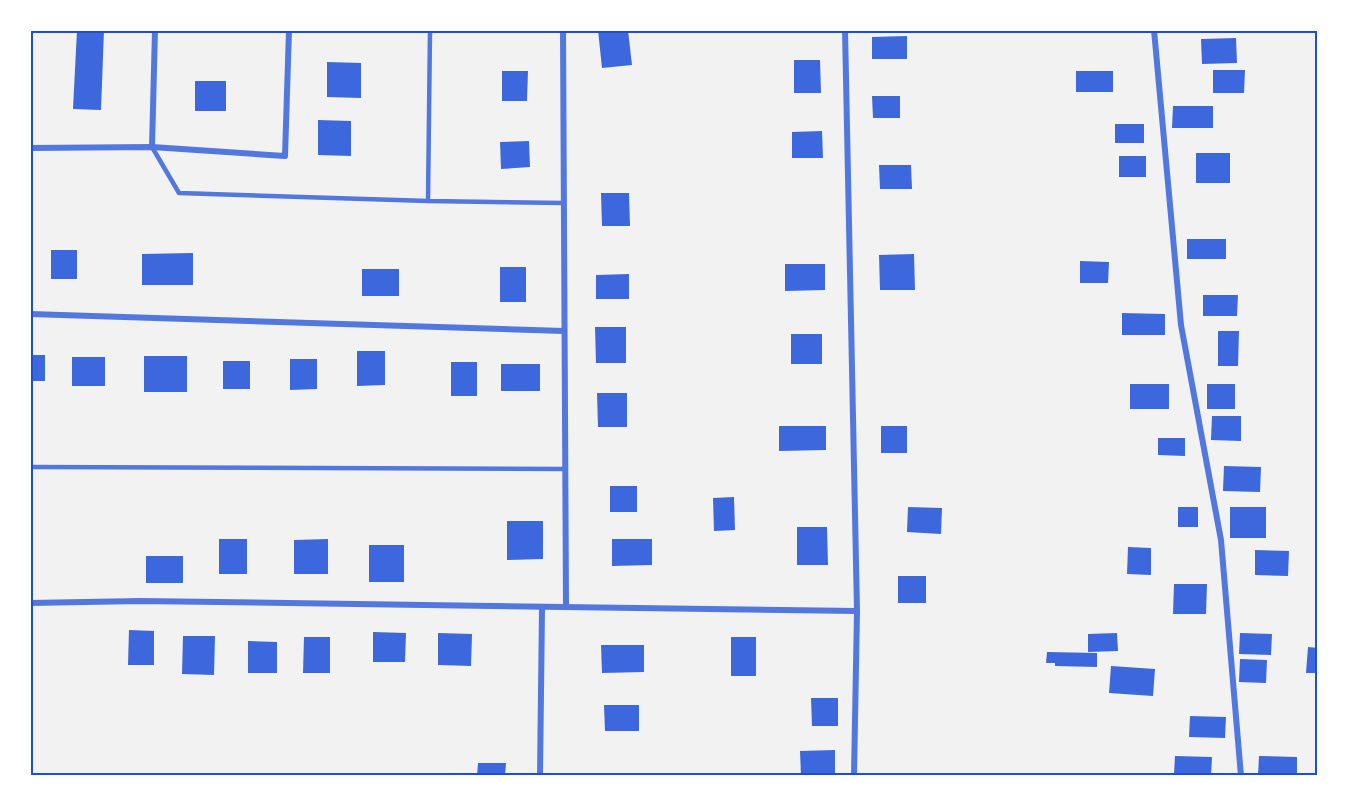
<svg xmlns="http://www.w3.org/2000/svg" width="1348" height="806" font-family="'PT Sans Narrow',sans-serif">
  <style>
    .building { fill: #3d67dc }
    .lines { fill: none; stroke-linecap: round; stroke-linejoin: round }
    .service { stroke: #5277de; stroke-width: 4.5 }
    .minor { stroke: #5277de; stroke-width: 6 }
    .neatline { fill: none; stroke: #1d4ed8; stroke-width: 2 }
  </style>
  <rect width="100%" height="100%" fill="#f2f2f2"/>
  <!-- building -->
  <g class="building">
    <path d="M 77,30 L 104,30 L 101,110 L 73,109 Z"/>
    <path d="M 598,30 L 628,30 L 632,65 L 602,68 Z"/>
    <path d="M 907,36 L 907,59 L 872,59 L 872,37 Z"/>
    <path d="M 1236,38 L 1237,63 L 1202,64 L 1201,39 Z"/>
    <path d="M 794,60 L 820,60 L 821,93 L 794,93 Z"/>
    <path d="M 327,62 L 361,63 L 361,98 L 327,97 Z"/>
    <path d="M 1213,70 L 1245,70 L 1244,93 L 1213,93 Z"/>
    <path d="M 502,71 L 528,71 L 527,101 L 502,101 Z"/>
    <rect x="1076" y="71" width="37" height="21"/>
    <rect x="195" y="81" width="31" height="30"/>
    <path d="M 872,96 L 900,96 L 900,118 L 873,118 Z"/>
    <path d="M 1173,106 L 1213,106 L 1213,128 L 1172,128 Z"/>
    <path d="M 318,120 L 351,121 L 351,156 L 318,155 Z"/>
    <rect x="1115" y="124" width="29" height="19"/>
    <path d="M 822,131 L 823,158 L 792,158 L 792,132 Z"/>
    <path d="M 529,141 L 530,167 L 501,169 L 500,142 Z"/>
    <rect x="1196" y="153" width="34" height="30"/>
    <rect x="1119" y="156" width="27" height="21"/>
    <path d="M 879,165 L 911,165 L 912,189 L 880,189 Z"/>
    <path d="M 601,193 L 629,193 L 630,226 L 602,226 Z"/>
    <rect x="1187" y="239" width="39" height="20"/>
    <rect x="51" y="250" width="26" height="29"/>
    <path d="M 193,253 L 193,285 L 142,285 L 142,254 Z"/>
    <path d="M 914,254 L 915,290 L 880,290 L 879,255 Z"/>
    <path d="M 1080,261 L 1109,262 L 1108,283 L 1080,283 Z"/>
    <path d="M 785,264 L 825,264 L 825,290 L 785,291 Z"/>
    <rect x="500" y="267" width="26" height="35"/>
    <rect x="362" y="269" width="37" height="27"/>
    <path d="M 629,274 L 629,299 L 596,299 L 596,275 Z"/>
    <path d="M 1203,295 L 1238,295 L 1237,316 L 1203,316 Z"/>
    <path d="M 1122,313 L 1165,314 L 1165,335 L 1122,335 Z"/>
    <path d="M 595,327 L 626,327 L 626,363 L 596,363 Z"/>
    <path d="M 1218,331 L 1239,331 L 1238,366 L 1218,366 Z"/>
    <rect x="791" y="334" width="31" height="30"/>
    <path d="M 357,351 L 385,351 L 385,385 L 357,386 Z"/>
    <rect x="30" y="355" width="15" height="26"/>
    <rect x="144" y="356" width="43" height="36"/>
    <rect x="72" y="357" width="33" height="29"/>
    <path d="M 290,359 L 317,359 L 317,389 L 290,390 Z"/>
    <rect x="223" y="361" width="27" height="28"/>
    <rect x="451" y="362" width="26" height="34"/>
    <rect x="501" y="364" width="39" height="27"/>
    <rect x="1130" y="384" width="39" height="25"/>
    <rect x="1207" y="384" width="28" height="25"/>
    <path d="M 597,393 L 627,393 L 627,427 L 598,427 Z"/>
    <path d="M 1212,416 L 1241,416 L 1241,441 L 1211,440 Z"/>
    <path d="M 779,426 L 826,426 L 826,450 L 779,451 Z"/>
    <rect x="881" y="426" width="26" height="27"/>
    <path d="M 1158,438 L 1185,438 L 1185,456 L 1158,455 Z"/>
    <path d="M 1224,466 L 1261,467 L 1260,492 L 1223,491 Z"/>
    <rect x="610" y="486" width="27" height="26"/>
    <path d="M 734,497 L 735,530 L 714,531 L 713,498 Z"/>
    <path d="M 908,507 L 942,508 L 941,534 L 907,532 Z"/>
    <rect x="1178" y="507" width="20" height="20"/>
    <rect x="1230" y="507" width="36" height="31"/>
    <path d="M 507,521 L 543,521 L 543,559 L 507,560 Z"/>
    <path d="M 797,527 L 827,527 L 828,565 L 797,565 Z"/>
    <rect x="219" y="539" width="28" height="35"/>
    <path d="M 328,539 L 328,574 L 294,574 L 294,540 Z"/>
    <path d="M 612,539 L 652,539 L 652,565 L 612,566 Z"/>
    <rect x="369" y="545" width="35" height="37"/>
    <path d="M 1128,547 L 1151,548 L 1151,575 L 1127,574 Z"/>
    <path d="M 1255,550 L 1289,551 L 1288,576 L 1255,575 Z"/>
    <rect x="146" y="556" width="37" height="27"/>
    <rect x="898" y="576" width="28" height="27"/>
    <path d="M 1174,584 L 1207,584 L 1206,614 L 1173,614 Z"/>
    <path d="M 129,630 L 154,631 L 154,665 L 128,665 Z"/>
    <path d="M 373,632 L 406,633 L 405,662 L 373,662 Z"/>
    <path d="M 438,633 L 472,634 L 471,666 L 438,665 Z"/>
    <path d="M 1117,633 L 1118,651 L 1088,652 L 1088,634 Z"/>
    <path d="M 1240,633 L 1272,634 L 1271,655 L 1239,654 Z"/>
    <path d="M 183,636 L 215,636 L 214,675 L 182,674 Z"/>
    <path d="M 304,637 L 330,637 L 330,673 L 303,673 Z"/>
    <rect x="731" y="637" width="25" height="39"/>
    <path d="M 248,641 L 277,642 L 277,673 L 248,673 Z"/>
    <path d="M 601,645 L 644,645 L 644,672 L 602,673 Z"/>
    <path d="M 1308,647 L 1318,648 L 1318,673 L 1306,673 Z"/>
    <path d="M 1047,652 L 1097,653 L 1097,667 L 1055,666 L 1055,663 L 1046,663 Z"/>
    <path d="M 1240,659 L 1267,660 L 1266,683 L 1239,682 Z"/>
    <path d="M 1111,666 L 1155,669 L 1153,696 L 1109,693 Z"/>
    <path d="M 811,698 L 838,698 L 838,726 L 812,726 Z"/>
    <path d="M 604,705 L 639,705 L 639,731 L 605,731 Z"/>
    <path d="M 1190,716 L 1226,717 L 1225,738 L 1189,737 Z"/>
    <path d="M 835,750 L 835,776 L 801,776 L 800,751 Z"/>
    <path d="M 1175,756 L 1212,757 L 1211,776 L 1174,774 Z"/>
    <path d="M 1259,756 L 1297,757 L 1297,776 L 1258,776 Z"/>
    <path d="M 478,763 L 506,763 L 505,776 L 477,776 Z"/>
  </g>
  <g class="lines">
    <!-- service -->
    <g class="service">
      <path d="M 430,30 L 428,201 L 564,203"/>
      <path d="M 152,147 L 179,193 L 428,201"/>
      <path d="M 30,467 L 565,469"/>
    </g>
    <!-- minor -->
    <g class="minor">
      <path d="M 563,30 L 566,606"/>
      <path d="M 845,30 L 857,611 L 854,776"/>
      <path d="M 1154,30 L 1181,325 L 1221,540 L 1241,776"/>
      <path d="M 152,147 L 155,30"/>
      <path d="M 30,148 L 152,147 L 285,156 L 289,30"/>
      <path d="M 30,314 L 564,331"/>
      <path d="M 30,603 L 140,601 L 857,611"/>
      <path d="M 540,776 L 542,608"/>
    </g>
  </g>
  <!-- border -->
  <rect width="1348" height="806" fill="none" stroke="#ffffff" stroke-width="63"/>
  <rect x="32" y="32" width="1284" height="742" class="neatline"/>
</svg>
